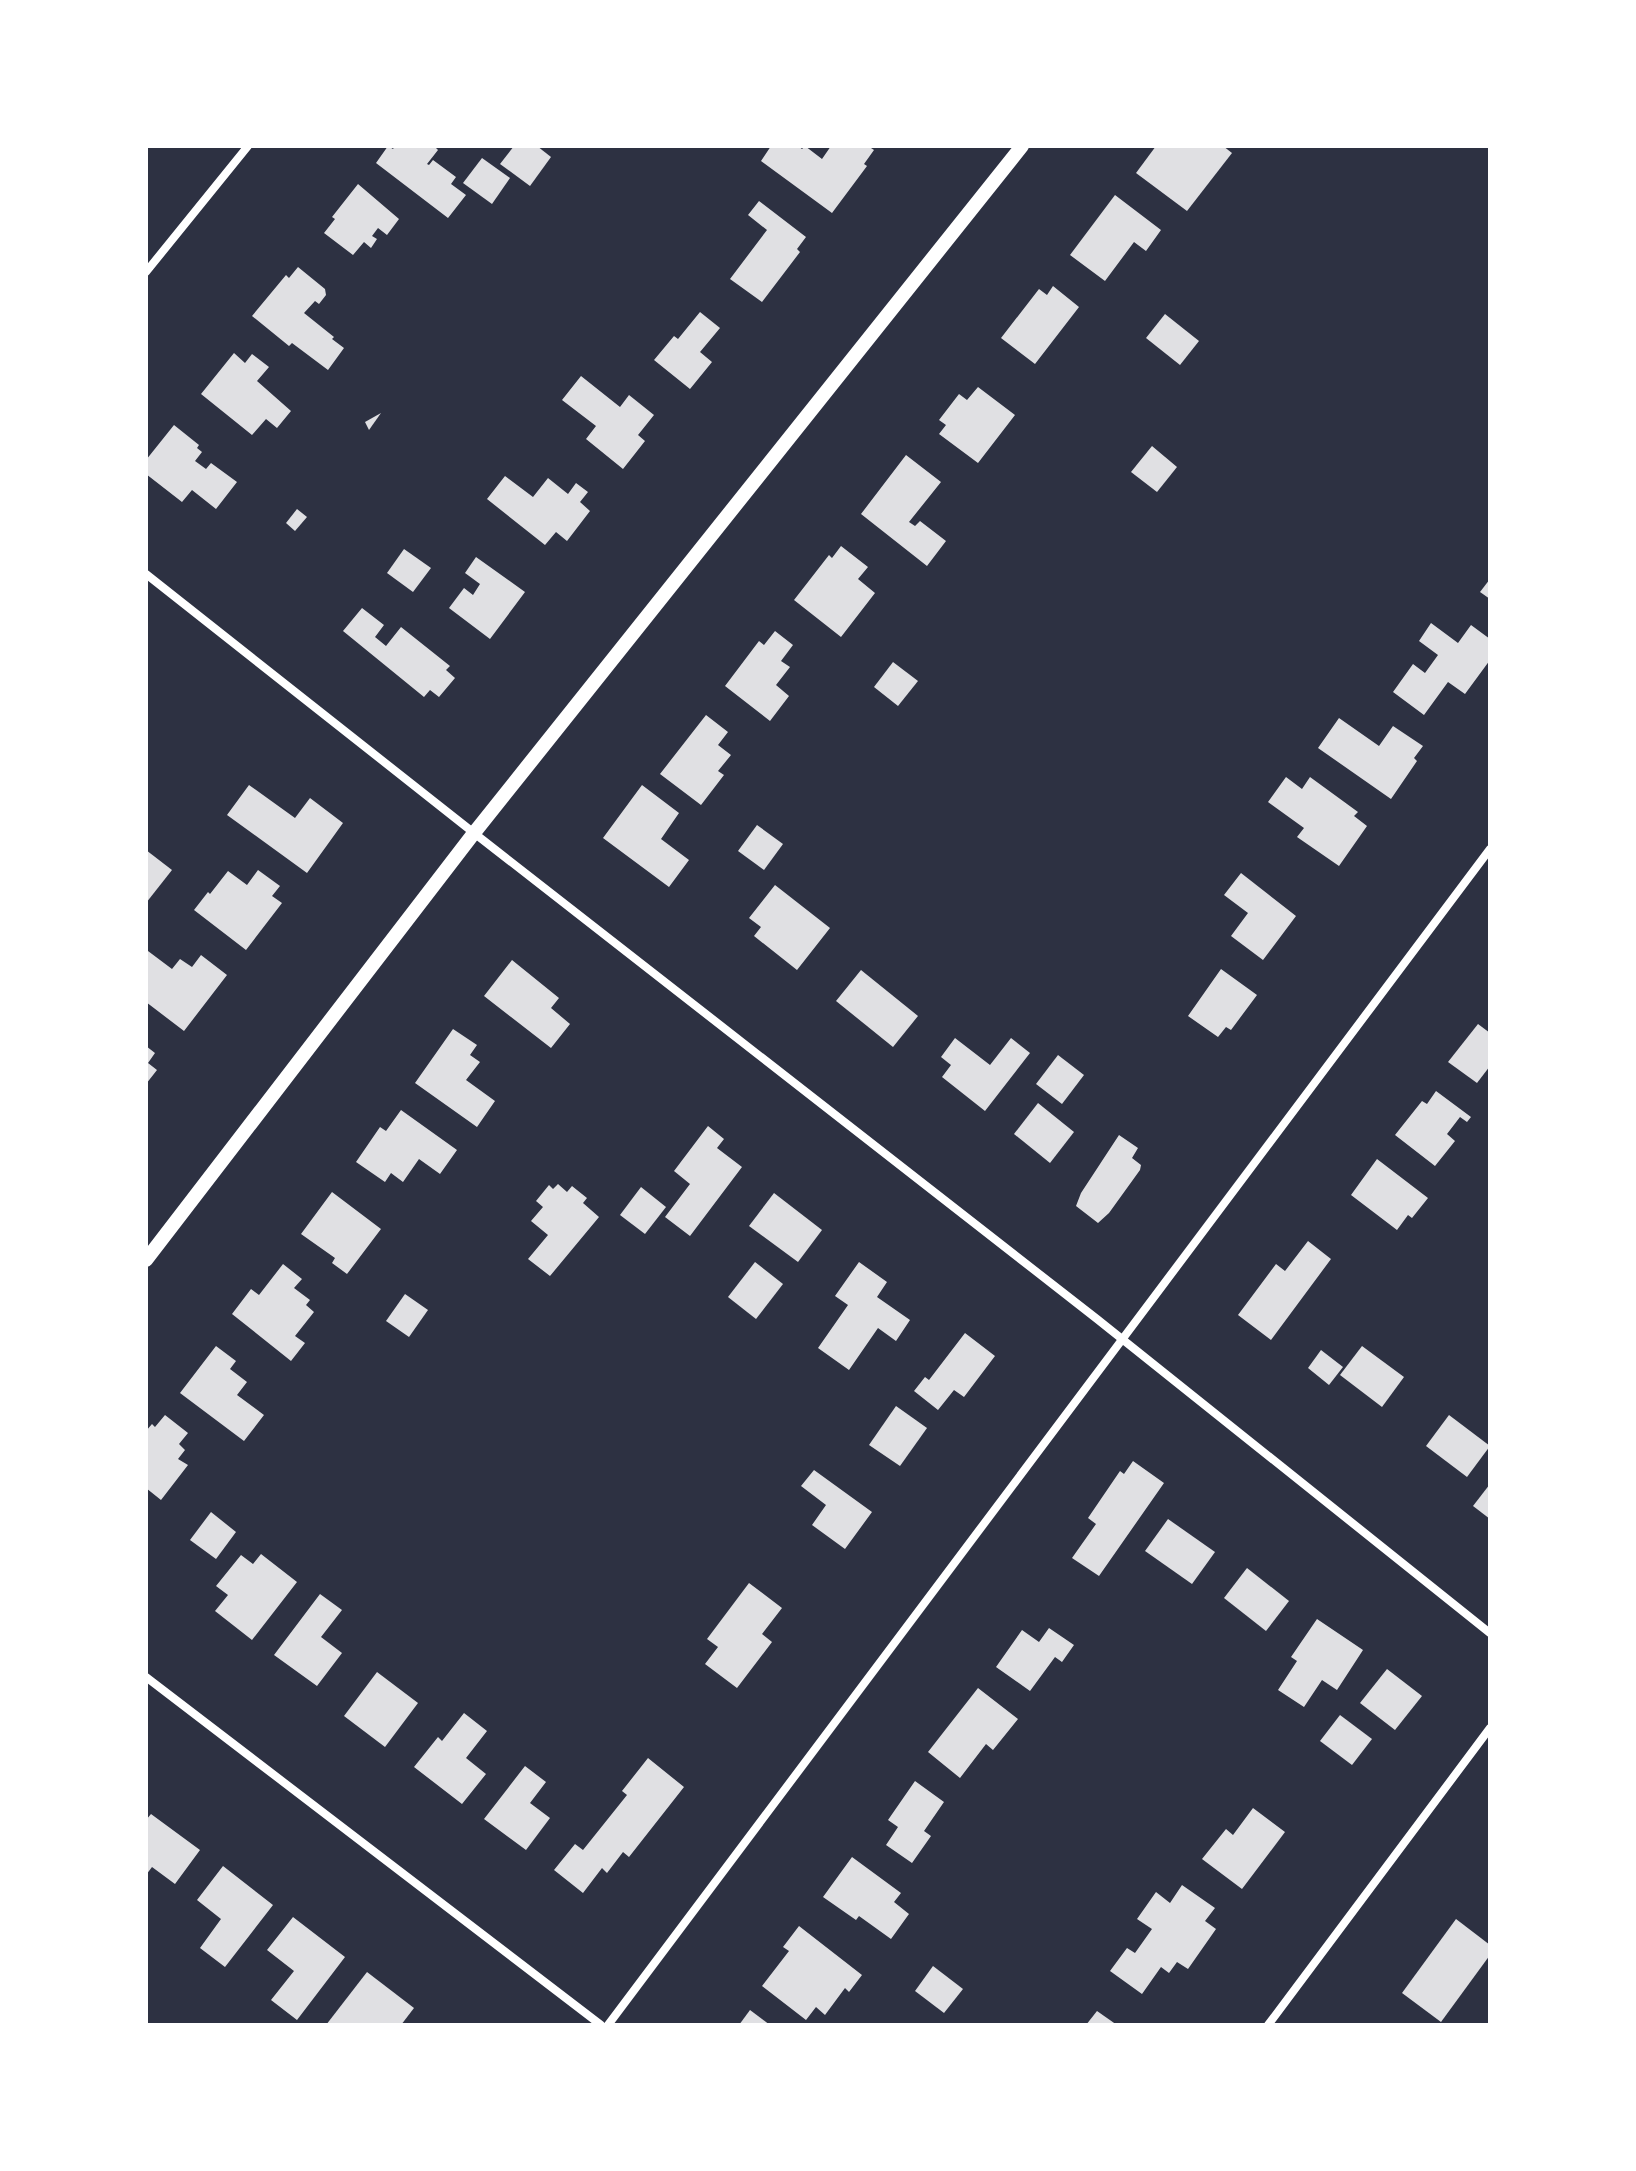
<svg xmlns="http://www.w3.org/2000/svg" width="1636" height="2171" font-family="'Alegreya Sans',sans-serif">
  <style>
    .building { fill: #e0e0e3 }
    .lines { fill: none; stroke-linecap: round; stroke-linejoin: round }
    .minor { stroke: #fff; stroke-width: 8 }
    .tertiary { stroke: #fff; stroke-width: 14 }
  </style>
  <rect width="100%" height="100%" fill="#2d3142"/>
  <!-- building -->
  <g class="building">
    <path d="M 388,146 L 393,149 L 395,146 L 434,146 L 438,150 L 427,164 L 429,165 L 433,160 L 456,177 L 451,184 L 466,195 L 448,218 L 376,163 Z"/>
    <path d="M 514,146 L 537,146 L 551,157 L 530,186 L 500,164 Z"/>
    <path d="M 771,146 L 798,146 L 802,149 L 805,146 L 822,159 L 831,146 L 868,146 L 874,150 L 864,164 L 867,166 L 832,213 L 761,161 Z"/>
    <path d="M 1156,146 L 1223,146 L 1232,153 L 1187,211 L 1136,173 Z"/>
    <path d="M 482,158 L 510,178 L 492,204 L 463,183 Z"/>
    <path d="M 358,184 L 399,219 L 387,235 L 378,228 L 372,236 L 377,239 L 371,248 L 364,242 L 353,255 L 324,233 L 335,219 L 332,217 Z"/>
    <path d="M 1115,195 L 1161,230 L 1146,251 L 1134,242 L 1105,281 L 1070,255 Z"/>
    <path d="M 759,201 L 806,237 L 797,249 L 800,252 L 762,302 L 730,279 L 767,230 L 748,215 Z"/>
    <path d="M 298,267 L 325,289 L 326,295 L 319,304 L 315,301 L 304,313 L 334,337 L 332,339 L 344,348 L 328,370 L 292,343 L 289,346 L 252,316 L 286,275 L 289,278 Z"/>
    <path d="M 1053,286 L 1079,307 L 1035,364 L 1001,338 L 1039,289 L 1047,295 Z"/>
    <path d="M 700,312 L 720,328 L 700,352 L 712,362 L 690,389 L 654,360 L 674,336 L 678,339 Z"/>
    <path d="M 1165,314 L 1199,341 L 1180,365 L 1146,338 Z"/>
    <path d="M 234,353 L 245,363 L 252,354 L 269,367 L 257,381 L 291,411 L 277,428 L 266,419 L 252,435 L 201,394 Z"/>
    <path d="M 581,376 L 620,407 L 629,395 L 654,415 L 638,435 L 645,441 L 623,469 L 586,439 L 596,426 L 562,400 Z"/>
    <path d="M 978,387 L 1015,415 L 978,463 L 939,434 L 946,425 L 939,420 L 959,394 L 967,400 Z"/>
    <path d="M 381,413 L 369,430 L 365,422 Z"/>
    <path d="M 174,425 L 199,445 L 197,448 L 202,452 L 195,461 L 206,469 L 211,463 L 237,482 L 216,509 L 192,490 L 182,502 L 146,474 L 146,460 Z"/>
    <path d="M 1152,446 L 1177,467 L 1157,492 L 1131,472 Z"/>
    <path d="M 906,455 L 941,482 L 909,522 L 915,526 L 920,521 L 946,541 L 927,566 L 861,514 Z"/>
    <path d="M 505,476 L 533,497 L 548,478 L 568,494 L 576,483 L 588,492 L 580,502 L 590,511 L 567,541 L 556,532 L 545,545 L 487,499 Z"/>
    <path d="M 297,509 L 307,517 L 295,531 L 286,523 Z"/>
    <path d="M 841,546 L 868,567 L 858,579 L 875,593 L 841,637 L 794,600 L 829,555 L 832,558 Z"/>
    <path d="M 404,549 L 431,568 L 413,592 L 387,573 Z"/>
    <path d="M 476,557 L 525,592 L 490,639 L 449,608 L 464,588 L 473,595 L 480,584 L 465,573 Z"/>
    <path d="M 1490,579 L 1490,599 L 1480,592 Z"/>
    <path d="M 362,608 L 384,625 L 375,637 L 386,646 L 401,627 L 450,666 L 446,670 L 455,678 L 439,697 L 430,690 L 424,697 L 343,631 Z"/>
    <path d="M 1431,623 L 1458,643 L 1471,625 L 1490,639 L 1490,660 L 1465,694 L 1448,682 L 1424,715 L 1393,692 L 1413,664 L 1425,673 L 1438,655 L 1419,641 Z"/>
    <path d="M 775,631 L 793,645 L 781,661 L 790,667 L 776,685 L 789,696 L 770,721 L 725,686 L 759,641 L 764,645 Z"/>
    <path d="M 893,662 L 918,681 L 898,706 L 874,687 Z"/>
    <path d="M 706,715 L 728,732 L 718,745 L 731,755 L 718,771 L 724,775 L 701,805 L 660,774 Z"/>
    <path d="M 1339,718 L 1379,746 L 1393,726 L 1423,746 L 1414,758 L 1417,761 L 1391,799 L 1318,748 Z"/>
    <path d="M 1286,777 L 1302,789 L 1310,777 L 1358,812 L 1354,816 L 1367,826 L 1339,866 L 1297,837 L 1304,828 L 1268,802 Z"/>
    <path d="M 249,785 L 295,818 L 310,798 L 343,823 L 307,873 L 227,815 Z"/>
    <path d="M 642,785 L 679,813 L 661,839 L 689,860 L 669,887 L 603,838 Z"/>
    <path d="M 757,825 L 783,844 L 764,870 L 738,851 Z"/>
    <path d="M 146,850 L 172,870 L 146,903 Z"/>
    <path d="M 258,870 L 280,886 L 272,896 L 282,903 L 246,950 L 194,910 L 208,892 L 210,894 L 228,871 L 247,885 Z"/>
    <path d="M 1241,873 L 1296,916 L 1263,960 L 1231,936 L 1248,913 L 1224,895 Z"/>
    <path d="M 775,885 L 830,928 L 797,970 L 754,936 L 761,927 L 749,918 Z"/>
    <path d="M 148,951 L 172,969 L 180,959 L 192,967 L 201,955 L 227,975 L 184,1031 L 146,1002 L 146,954 Z"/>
    <path d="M 512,960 L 559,998 L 551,1008 L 570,1024 L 551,1048 L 484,996 Z"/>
    <path d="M 1221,969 L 1257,995 L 1231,1030 L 1226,1027 L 1218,1037 L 1188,1016 Z"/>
    <path d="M 861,970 L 918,1016 L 893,1047 L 836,1001 Z"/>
    <path d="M 1478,1024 L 1490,1033 L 1490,1066 L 1477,1083 L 1448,1062 Z"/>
    <path d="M 453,1029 L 477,1045 L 470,1055 L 480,1062 L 466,1080 L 495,1101 L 477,1127 L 415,1083 Z"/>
    <path d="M 955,1038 L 990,1065 L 1011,1038 L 1030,1053 L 985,1111 L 942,1077 L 951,1065 L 941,1057 Z"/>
    <path d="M 146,1046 L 155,1053 L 148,1063 L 157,1070 L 146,1084 Z"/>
    <path d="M 1058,1055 L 1084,1075 L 1062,1104 L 1036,1084 Z"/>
    <path d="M 1436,1091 L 1471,1117 L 1467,1122 L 1460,1117 L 1447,1134 L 1455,1141 L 1435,1166 L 1395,1135 L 1422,1101 L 1427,1104 Z"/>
    <path d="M 1038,1103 L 1074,1132 L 1050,1163 L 1014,1134 Z"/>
    <path d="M 401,1110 L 457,1150 L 440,1174 L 419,1159 L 403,1182 L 391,1173 L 385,1182 L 356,1162 L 380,1127 L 386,1131 Z"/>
    <path d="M 708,1126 L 724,1139 L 717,1148 L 742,1167 L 690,1236 L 665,1217 L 690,1184 L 674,1171 Z"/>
    <path d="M 1119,1135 L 1138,1148 L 1132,1158 L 1141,1165 L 1140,1170 L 1109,1213 L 1098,1223 L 1076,1206 L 1081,1193 Z"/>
    <path d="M 1377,1159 L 1428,1198 L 1412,1218 L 1408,1215 L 1397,1230 L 1351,1195 Z"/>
    <path d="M 558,1184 L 567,1192 L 572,1186 L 587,1198 L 583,1203 L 599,1217 L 550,1276 L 528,1259 L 548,1235 L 531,1221 L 543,1207 L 536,1201 L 549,1185 L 553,1189 Z"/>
    <path d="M 641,1187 L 666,1207 L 645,1234 L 620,1215 Z"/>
    <path d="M 332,1192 L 381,1229 L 347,1274 L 332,1263 L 335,1258 L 301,1234 Z"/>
    <path d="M 774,1193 L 822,1230 L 798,1262 L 749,1226 Z"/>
    <path d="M 1308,1241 L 1331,1259 L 1271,1340 L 1238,1315 L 1276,1264 L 1285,1271 Z"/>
    <path d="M 755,1262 L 783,1284 L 756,1319 L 728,1297 Z"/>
    <path d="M 859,1262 L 887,1282 L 877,1297 L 910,1320 L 896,1341 L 878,1328 L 849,1370 L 818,1348 L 848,1305 L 835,1296 Z"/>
    <path d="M 283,1264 L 302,1279 L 294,1288 L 310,1300 L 306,1305 L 314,1312 L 295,1336 L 305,1343 L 291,1361 L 232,1314 L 251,1289 L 259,1295 Z"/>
    <path d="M 405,1294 L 428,1310 L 409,1337 L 386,1321 Z"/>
    <path d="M 965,1333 L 995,1356 L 964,1397 L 954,1390 L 938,1410 L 914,1391 L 925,1377 L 929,1380 Z"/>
    <path d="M 216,1346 L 236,1361 L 230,1369 L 247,1382 L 237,1395 L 264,1415 L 244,1441 L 180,1393 Z"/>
    <path d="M 1362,1346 L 1404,1377 L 1382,1407 L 1340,1375 Z"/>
    <path d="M 1321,1350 L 1343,1367 L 1329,1385 L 1308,1368 Z"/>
    <path d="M 896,1406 L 927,1428 L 900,1466 L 869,1445 Z"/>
    <path d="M 165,1415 L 188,1433 L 179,1444 L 185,1450 L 178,1459 L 188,1465 L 161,1500 L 146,1488 L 146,1431 L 152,1424 L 155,1427 Z"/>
    <path d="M 1449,1415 L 1490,1446 L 1467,1477 L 1426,1446 Z"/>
    <path d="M 1133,1461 L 1164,1483 L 1099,1576 L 1072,1558 L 1096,1524 L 1088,1518 L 1120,1471 L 1124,1474 Z"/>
    <path d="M 814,1470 L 872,1512 L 845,1549 L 812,1525 L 826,1505 L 801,1486 Z"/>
    <path d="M 1490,1484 L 1490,1519 L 1473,1506 Z"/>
    <path d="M 211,1512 L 236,1532 L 216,1559 L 190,1540 Z"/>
    <path d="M 1168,1519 L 1215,1552 L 1192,1584 L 1145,1551 Z"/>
    <path d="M 261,1554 L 297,1582 L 252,1640 L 215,1611 L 228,1595 L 216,1586 L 241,1555 L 253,1564 Z"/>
    <path d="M 1247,1568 L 1289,1601 L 1266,1631 L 1224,1598 Z"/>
    <path d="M 749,1583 L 782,1608 L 762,1634 L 772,1642 L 737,1688 L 705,1664 L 718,1647 L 707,1639 Z"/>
    <path d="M 320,1594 L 342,1610 L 321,1637 L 342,1653 L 317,1686 L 274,1655 Z"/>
    <path d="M 1317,1619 L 1363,1650 L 1337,1690 L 1322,1680 L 1304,1707 L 1278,1690 L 1297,1661 L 1291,1657 Z"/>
    <path d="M 1049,1628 L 1074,1645 L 1062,1662 L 1055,1657 L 1030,1691 L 996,1667 L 1022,1630 L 1039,1642 Z"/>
    <path d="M 1387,1669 L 1422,1696 L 1395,1730 L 1360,1703 Z"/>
    <path d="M 377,1672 L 418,1703 L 385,1747 L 344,1716 Z"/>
    <path d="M 978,1688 L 1018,1719 L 993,1750 L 986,1744 L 960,1778 L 928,1752 Z"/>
    <path d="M 464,1713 L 487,1731 L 466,1758 L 486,1774 L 462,1804 L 414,1767 L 438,1737 L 442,1741 Z"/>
    <path d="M 1340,1715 L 1372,1739 L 1352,1765 L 1320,1741 Z"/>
    <path d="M 648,1758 L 684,1787 L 629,1857 L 623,1852 L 607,1873 L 602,1868 L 583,1893 L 554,1870 L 575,1844 L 583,1850 L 627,1795 L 622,1791 Z"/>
    <path d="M 525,1766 L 546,1782 L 530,1803 L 550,1818 L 526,1850 L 484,1819 Z"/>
    <path d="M 915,1781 L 944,1802 L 924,1831 L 931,1836 L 912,1863 L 886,1845 L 898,1827 L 888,1820 Z"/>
    <path d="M 1253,1808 L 1285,1832 L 1242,1889 L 1202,1859 L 1226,1829 L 1233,1835 Z"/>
    <path d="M 151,1814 L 200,1850 L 175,1884 L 152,1867 L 146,1875 L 146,1820 Z"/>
    <path d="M 852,1857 L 901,1893 L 894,1902 L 909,1914 L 891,1939 L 859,1916 L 856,1920 L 823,1897 Z"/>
    <path d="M 223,1866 L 273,1905 L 225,1967 L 200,1948 L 221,1919 L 197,1900 Z"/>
    <path d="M 1182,1885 L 1215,1908 L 1205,1921 L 1216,1929 L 1188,1969 L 1177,1962 L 1169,1973 L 1161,1967 L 1142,1994 L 1110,1971 L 1127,1948 L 1135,1953 L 1152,1929 L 1137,1919 L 1156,1892 L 1170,1903 Z"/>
    <path d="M 293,1917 L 345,1957 L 297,2020 L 271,2000 L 294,1971 L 267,1950 Z"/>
    <path d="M 1456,1919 L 1490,1945 L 1490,1955 L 1441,2022 L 1402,1993 Z"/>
    <path d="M 799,1926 L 862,1975 L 849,1992 L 845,1988 L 825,2015 L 816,2007 L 806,2020 L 762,1986 L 789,1951 L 783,1947 Z"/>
    <path d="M 933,1966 L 963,1989 L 944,2013 L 915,1991 Z"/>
    <path d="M 367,1972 L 414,2008 L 401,2025 L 326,2025 Z"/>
    <path d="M 750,2010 L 770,2025 L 739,2025 Z"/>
    <path d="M 1097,2011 L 1117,2025 L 1086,2025 Z"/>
  </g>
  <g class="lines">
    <!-- minor -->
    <g class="minor">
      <path d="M 146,272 L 248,146"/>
      <path d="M 146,574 L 474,833 L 1097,1319 L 1490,1633"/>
      <path d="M 146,1677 L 601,2025"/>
      <path d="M 608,2025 L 1490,849"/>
      <path d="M 1268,2025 L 1490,1728"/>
    </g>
    <!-- tertiary -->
    <path class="tertiary" d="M 146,1260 L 474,833 L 1022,146"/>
  </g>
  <!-- border -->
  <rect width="1636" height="2171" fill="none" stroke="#ffffff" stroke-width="296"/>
</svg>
